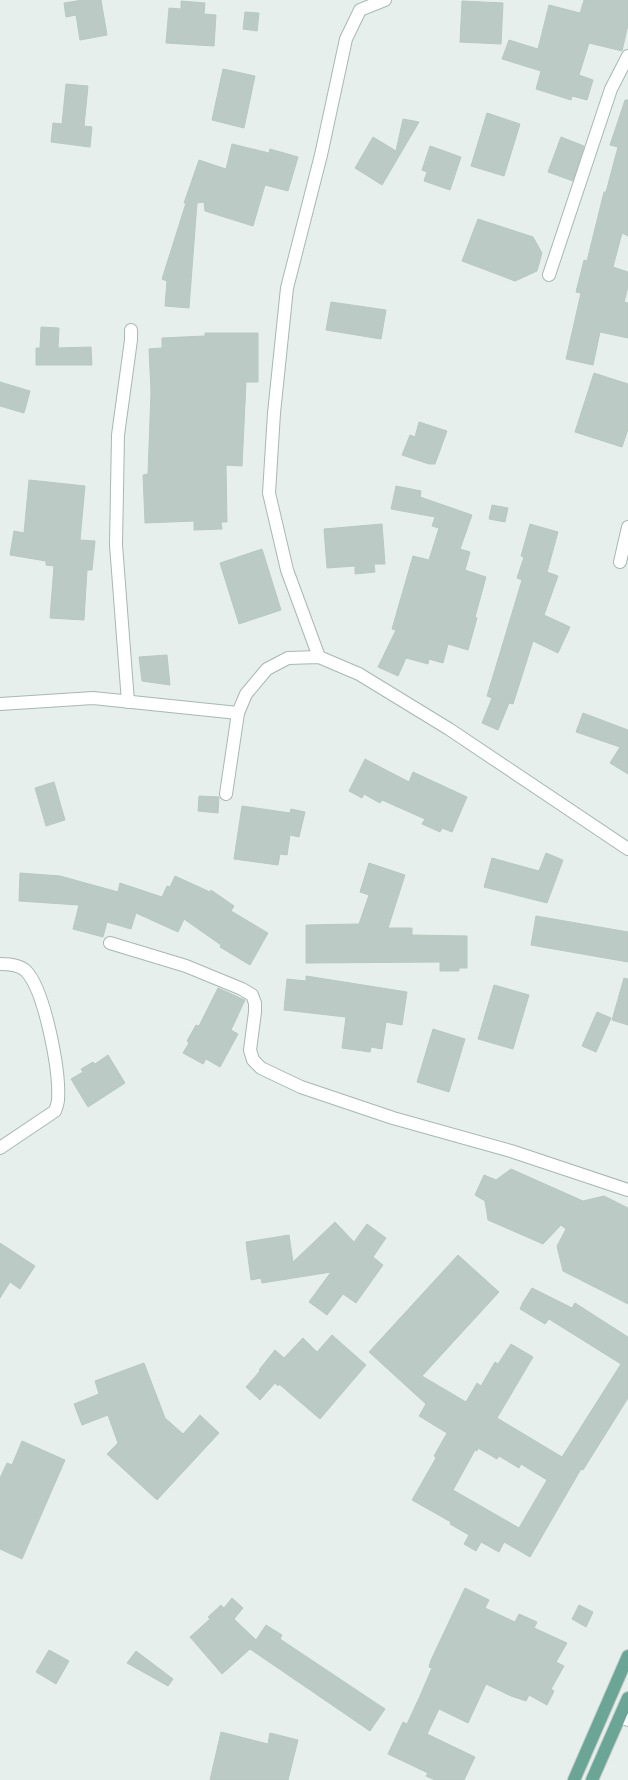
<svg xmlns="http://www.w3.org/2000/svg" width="628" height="1780" font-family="'Public Sans',sans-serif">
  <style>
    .building { fill: #bbcac4; stroke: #b8c9c2; fill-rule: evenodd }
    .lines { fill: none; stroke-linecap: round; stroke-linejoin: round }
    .minor-casing { stroke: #a8b8b2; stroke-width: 14 }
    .major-casing { stroke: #c2cac8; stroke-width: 14 }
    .minor { stroke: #fff; stroke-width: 12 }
    .major { stroke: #6aa596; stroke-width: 12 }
  </style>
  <rect width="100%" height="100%" fill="#e6efeb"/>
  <!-- building -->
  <g class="building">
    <path d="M 83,0 L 101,0 L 107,35 L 80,40 L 76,15 L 66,17 L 64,3 Z"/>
    <path d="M 584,0 L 628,0 L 628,25 L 622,51 L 589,43 L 579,75 L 593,80 L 587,100 L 572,96 L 571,100 L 536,89 L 541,71 L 502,59 L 509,40 L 538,49 L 549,5 L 580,13 Z"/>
    <path d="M 181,1 L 205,3 L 204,14 L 216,15 L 214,46 L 166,43 L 169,8 L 181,9 Z"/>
    <path d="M 462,1 L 503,3 L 501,44 L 460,42 Z"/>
    <path d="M 245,12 L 259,13 L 257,31 L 243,29 Z"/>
    <path d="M 223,69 L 255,76 L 244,128 L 212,120 Z"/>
    <path d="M 66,84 L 88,86 L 84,126 L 92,127 L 90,147 L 51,142 L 53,123 L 62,124 Z"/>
    <path d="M 625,100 L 628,100 L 628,236 L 622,233 L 613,267 L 628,272 L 628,287 L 624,302 L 628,303 L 628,338 L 600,332 L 593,365 L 566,359 L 581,293 L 576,292 L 584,260 L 587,261 L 604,192 L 606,192 L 618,147 L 610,145 Z"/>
    <path d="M 487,113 L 520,124 L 504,176 L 471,166 Z"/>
    <path d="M 403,119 L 419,122 L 382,185 L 355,168 L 373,137 L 396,151 Z"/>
    <path d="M 561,137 L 584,146 L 573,181 L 548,172 Z"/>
    <path d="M 232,144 L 269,153 L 270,149 L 298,157 L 288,191 L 265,185 L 253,226 L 205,211 L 204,202 L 197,203 L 189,308 L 165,306 L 167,281 L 162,279 L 186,203 L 184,203 L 199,160 L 226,169 Z"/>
    <path d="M 430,146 L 461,157 L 450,190 L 424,181 L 427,172 L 422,170 Z"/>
    <path d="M 478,219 L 533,237 L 542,253 L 537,271 L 515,281 L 462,261 Z"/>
    <path d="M 331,302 L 386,310 L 381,339 L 326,330 Z"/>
    <path d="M 41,327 L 59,328 L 58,348 L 91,347 L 92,365 L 36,365 L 36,348 L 40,348 Z"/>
    <path d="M 205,333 L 258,333 L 258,382 L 246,382 L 242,466 L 226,465 L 227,522 L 221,522 L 222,529 L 194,530 L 194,521 L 145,523 L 143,475 L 148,474 L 151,392 L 149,349 L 162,348 L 162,338 L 205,336 Z"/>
    <path d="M 594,373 L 628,384 L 628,429 L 622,447 L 575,432 Z"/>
    <path d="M 0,382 L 30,391 L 24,413 L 0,406 Z"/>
    <path d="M 419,422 L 447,431 L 435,464 L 429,464 L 402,455 L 410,435 L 415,437 Z"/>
    <path d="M 29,480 L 85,486 L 80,540 L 95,541 L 92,570 L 87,570 L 84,620 L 50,618 L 54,566 L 46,565 L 46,561 L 10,555 L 14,531 L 24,533 Z"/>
    <path d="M 396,486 L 421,491 L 420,497 L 472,515 L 460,549 L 470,552 L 465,570 L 486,577 L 475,617 L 477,618 L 468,650 L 448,644 L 443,663 L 429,659 L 428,664 L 406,658 L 398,676 L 378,667 L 396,630 L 392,629 L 413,556 L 429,560 L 439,528 L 432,526 L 435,517 L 391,509 Z"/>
    <path d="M 492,505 L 508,508 L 505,522 L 489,519 Z"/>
    <path d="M 382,524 L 385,564 L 374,564 L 375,572 L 355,574 L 355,566 L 327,568 L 324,529 Z"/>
    <path d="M 530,524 L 558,532 L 547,572 L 558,576 L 544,615 L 570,627 L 558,653 L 533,641 L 513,704 L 509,703 L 498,730 L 482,723 L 492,698 L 487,696 L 522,580 L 517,578 L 524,557 L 521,556 Z"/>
    <path d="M 262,549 L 281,610 L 239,624 L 220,563 Z"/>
    <path d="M 167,655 L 170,685 L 142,681 L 139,657 Z"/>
    <path d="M 583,713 L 628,730 L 628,774 L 610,763 L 620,747 L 576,732 Z"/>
    <path d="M 365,759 L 409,782 L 413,772 L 467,797 L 452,832 L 442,828 L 440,832 L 422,824 L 425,819 L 382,800 L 380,803 L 364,794 L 362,798 L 349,791 Z"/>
    <path d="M 54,782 L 65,820 L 46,826 L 35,788 Z"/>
    <path d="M 199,796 L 219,797 L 218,813 L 198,811 Z"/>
    <path d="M 242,806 L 290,813 L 291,809 L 305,812 L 299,837 L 290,835 L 287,855 L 280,854 L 278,865 L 234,859 Z"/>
    <path d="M 546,853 L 563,860 L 547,903 L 484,887 L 492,858 L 539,871 Z"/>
    <path d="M 369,863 L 405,875 L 388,928 L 412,928 L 412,935 L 467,936 L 467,968 L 459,968 L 459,971 L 440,971 L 440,962 L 306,963 L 306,925 L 359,924 L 369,895 L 360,892 Z"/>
    <path d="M 20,873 L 60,876 L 118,892 L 120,883 L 162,897 L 167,886 L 170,887 L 175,876 L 210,892 L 211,890 L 234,906 L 231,911 L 268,933 L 250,965 L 220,947 L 221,945 L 184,919 L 178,932 L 136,913 L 131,929 L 107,922 L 103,937 L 73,929 L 79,905 L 19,901 Z"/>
    <path d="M 536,916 L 628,932 L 628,962 L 531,945 Z"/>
    <path d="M 306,976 L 407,992 L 402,1025 L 386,1022 L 382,1049 L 371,1047 L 370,1052 L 342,1048 L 346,1017 L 284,1010 L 287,979 L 306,981 Z"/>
    <path d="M 624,978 L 628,979 L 628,1025 L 612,1020 Z"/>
    <path d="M 494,985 L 529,995 L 513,1049 L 478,1039 Z"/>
    <path d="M 218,988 L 245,1000 L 231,1030 L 238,1034 L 220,1067 L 206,1059 L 203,1064 L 183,1053 L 189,1043 L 187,1041 L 196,1025 L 199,1026 Z"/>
    <path d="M 597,1012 L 611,1018 L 596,1052 L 582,1046 Z"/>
    <path d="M 433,1029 L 465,1039 L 449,1092 L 417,1082 Z"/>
    <path d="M 108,1055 L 125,1083 L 88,1107 L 71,1079 L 83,1072 L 81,1069 L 93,1062 L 95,1064 Z"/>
    <path d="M 511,1169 L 583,1201 L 604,1196 L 628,1208 L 628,1304 L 563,1271 L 557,1246 L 566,1229 L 561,1225 L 543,1244 L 488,1220 L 485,1201 L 475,1195 L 484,1175 L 496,1180 Z"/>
    <path d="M 335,1222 L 354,1242 L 367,1224 L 386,1238 L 373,1257 L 383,1265 L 356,1303 L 343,1294 L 327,1315 L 309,1302 L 331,1272 L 262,1283 L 261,1278 L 251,1280 L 246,1242 L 289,1235 L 293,1262 Z"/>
    <path d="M 0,1243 L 35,1266 L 20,1289 L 10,1282 L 0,1298 Z"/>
    <path d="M 458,1255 L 499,1292 L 422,1376 L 466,1402 L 477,1383 L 481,1386 L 495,1362 L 498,1364 L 511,1344 L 533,1357 L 497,1418 L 562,1457 L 621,1364 L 549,1319 L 545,1324 L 520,1309 L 523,1302 L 532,1288 L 572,1308 L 575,1303 L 628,1337 L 628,1398 L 583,1470 L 581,1469 L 530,1557 L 504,1542 L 499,1552 L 481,1542 L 476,1551 L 464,1544 L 469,1535 L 450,1524 L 451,1522 L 412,1500 L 436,1458 L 434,1456 L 447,1433 L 419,1416 L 426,1404 L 369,1352 ZM 478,1448 L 497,1459 L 499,1456 L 519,1468 L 521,1464 L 547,1480 L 519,1528 L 453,1490 L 475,1450 L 477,1451 Z"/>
    <path d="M 332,1335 L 366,1365 L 320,1419 L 279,1384 L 278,1386 L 275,1383 L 260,1400 L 246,1387 L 260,1371 L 259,1370 L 275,1350 L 284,1358 L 303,1338 L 317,1352 Z"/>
    <path d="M 144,1363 L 165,1418 L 183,1434 L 200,1415 L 219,1433 L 157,1500 L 107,1454 L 118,1443 L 108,1415 L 82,1425 L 74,1404 L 99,1394 L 95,1381 Z"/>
    <path d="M 22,1441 L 65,1460 L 22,1559 L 0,1549 L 0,1478 L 7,1463 L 12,1465 Z"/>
    <path d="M 465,1588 L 489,1600 L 485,1608 L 515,1622 L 519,1614 L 537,1622 L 534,1628 L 567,1643 L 556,1662 L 564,1666 L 551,1689 L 554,1691 L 547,1705 L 529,1695 L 526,1701 L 511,1696 L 486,1684 L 468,1723 L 439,1709 L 427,1734 L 475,1757 L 464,1780 L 435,1780 L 426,1776 L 428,1773 L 388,1754 L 403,1722 L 407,1724 L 420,1696 L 432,1668 L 429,1667 L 431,1660 Z"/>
    <path d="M 232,1598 L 243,1608 L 234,1619 L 256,1640 L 266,1625 L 282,1635 L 280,1639 L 385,1709 L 370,1731 L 250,1649 L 222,1674 L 190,1637 L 210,1619 L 208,1617 L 221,1605 L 224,1608 Z"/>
    <path d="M 579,1605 L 593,1612 L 586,1627 L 572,1619 Z"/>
    <path d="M 49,1650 L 69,1661 L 56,1684 L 36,1672 Z"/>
    <path d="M 136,1651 L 173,1679 L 168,1686 L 127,1663 Z"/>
    <path d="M 221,1732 L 268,1744 L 270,1733 L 298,1740 L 288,1780 L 210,1780 Z"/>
  </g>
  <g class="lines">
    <!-- minor casing -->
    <g class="minor-casing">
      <g id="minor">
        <path d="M 549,275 L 611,89 L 628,56"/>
        <path d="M 620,562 L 628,527"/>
        <path d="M 319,657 L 287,570 L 269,493 L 274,413 L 287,288 L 321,155 L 346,39 L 360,10 L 385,0"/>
        <path d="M 128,702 L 116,545 L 118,435 L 131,340 L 131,330"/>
        <path d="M 0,704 L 93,698 L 238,713 L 246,694 L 267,669 L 288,658 L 319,657 L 359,674 L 449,729 L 628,849"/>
        <path d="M 226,794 L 238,713"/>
        <path d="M 110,943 L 186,966 L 242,989 L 252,995 L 255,1003 L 255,1012 L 250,1050 L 253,1060 L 261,1068 L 301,1087 L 393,1118 L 511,1151 L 628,1190"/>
        <path d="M 0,964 C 8,964 20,965 26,971 C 45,991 60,1071 58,1100 C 58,1103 56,1108 55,1111 L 0,1148"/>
        <path d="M 620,1717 L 628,1720"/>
      </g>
    </g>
    <!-- major casing -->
    <g class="major-casing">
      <g id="major">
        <path d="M 574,1780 L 628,1656"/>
        <path d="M 592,1780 L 628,1698"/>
      </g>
    </g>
    <!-- minor -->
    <use href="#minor" class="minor"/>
    <!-- major -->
    <use href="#major" class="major"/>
  </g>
</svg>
